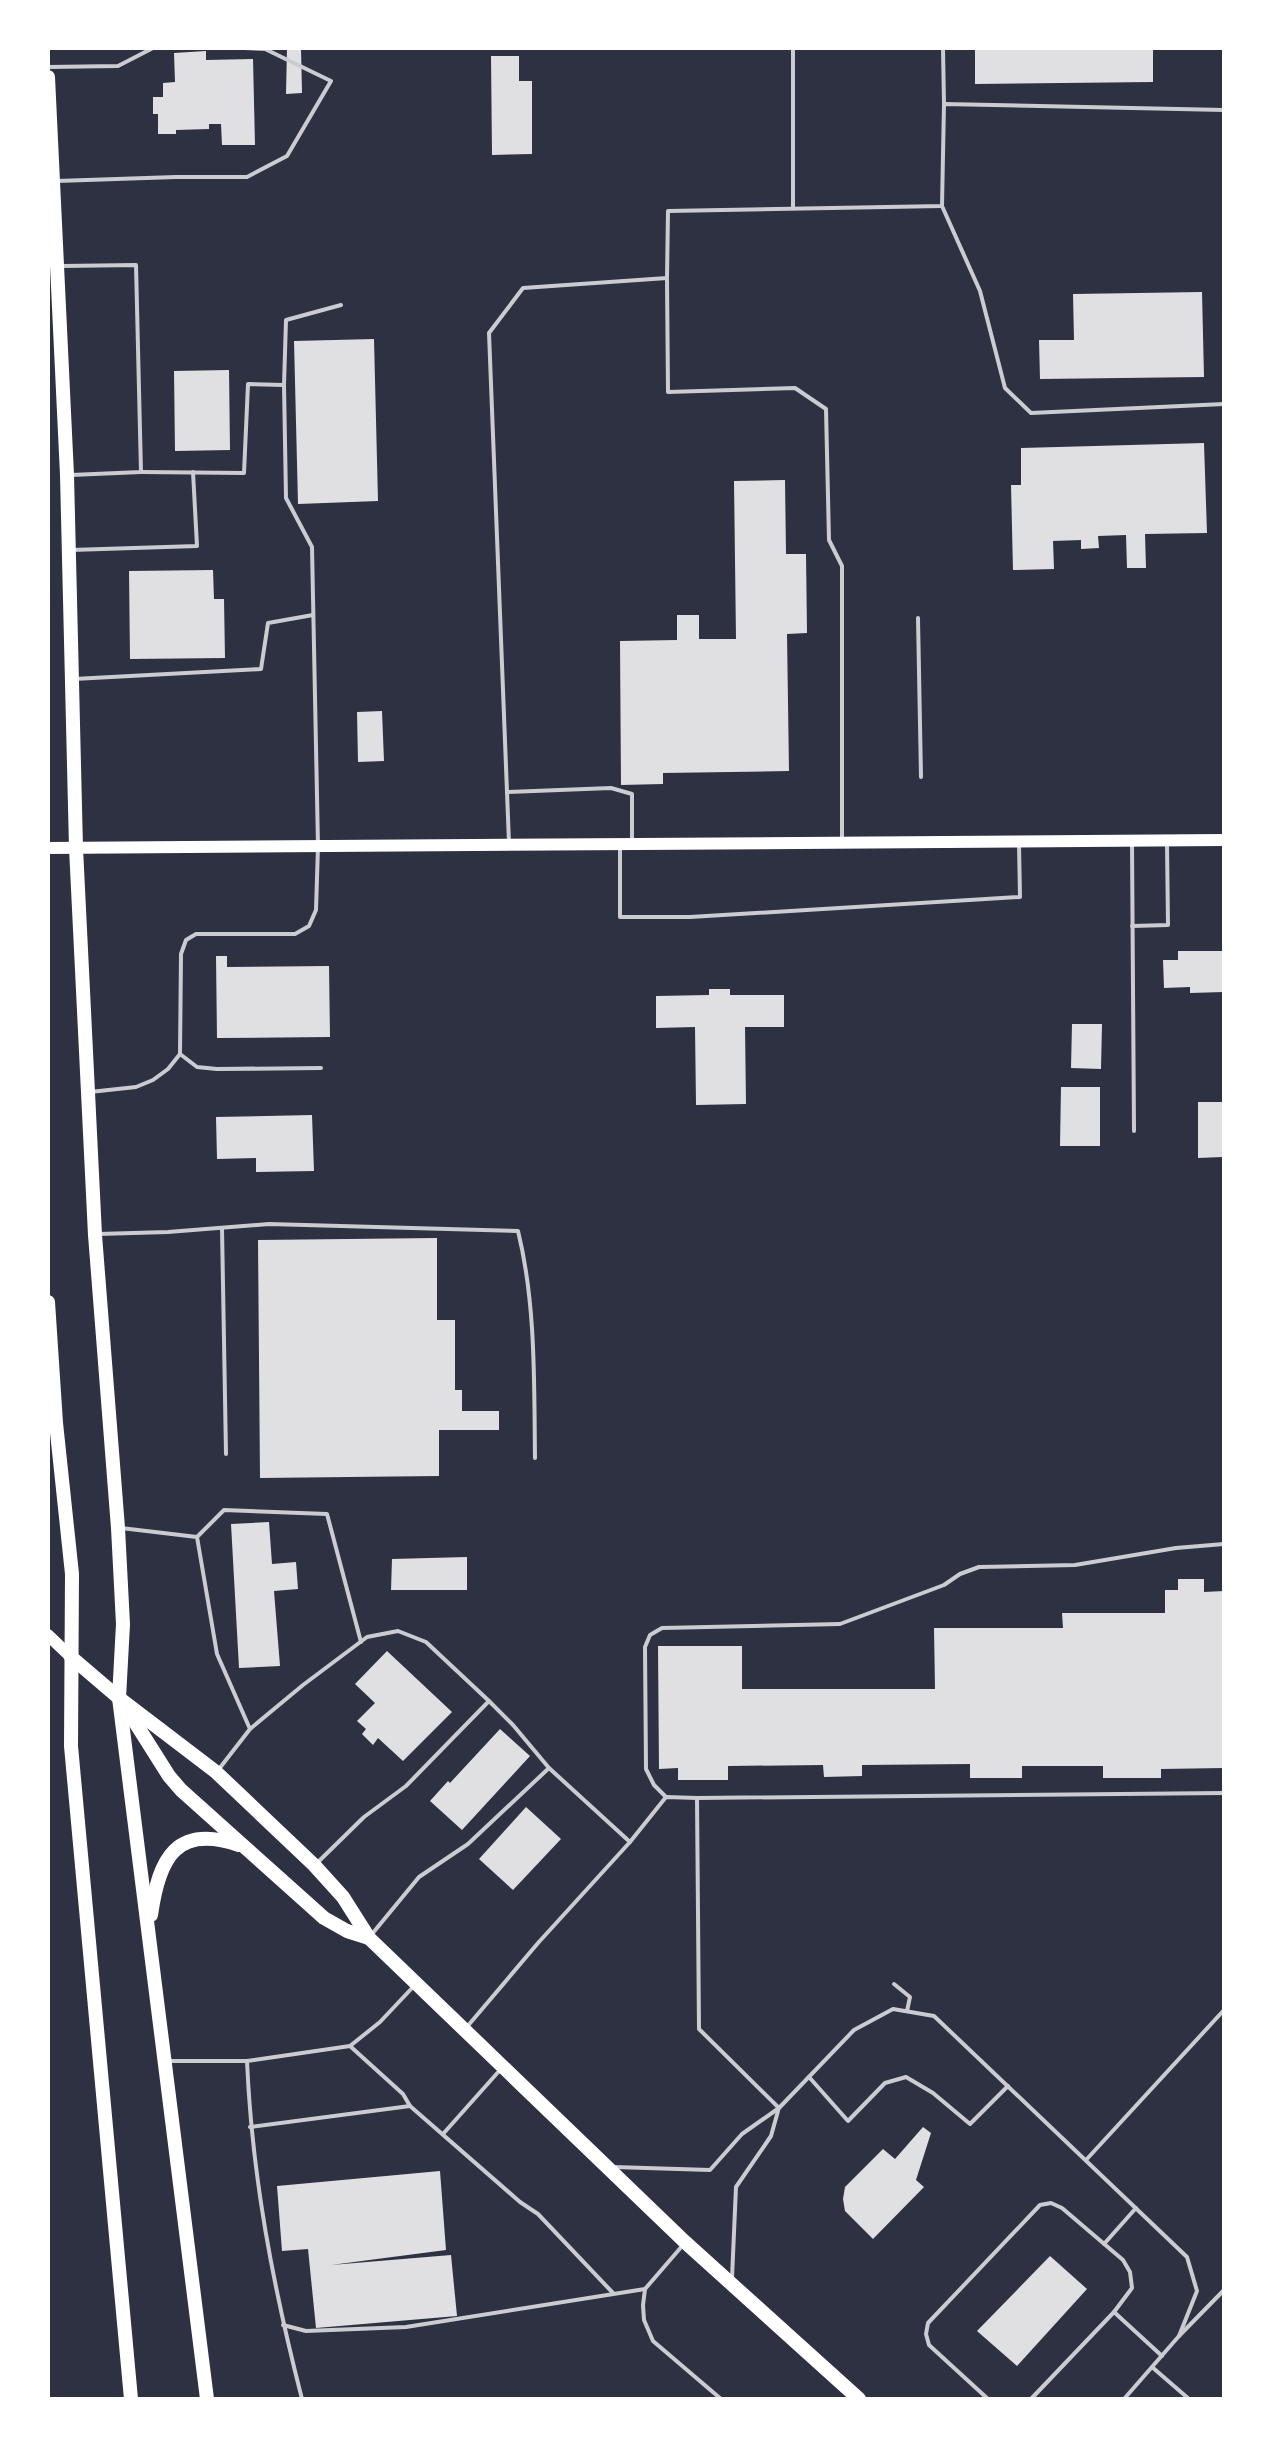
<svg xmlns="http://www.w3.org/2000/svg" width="1272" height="2447" font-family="'Alegreya Sans',sans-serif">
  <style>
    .building { fill: #e0e0e3 }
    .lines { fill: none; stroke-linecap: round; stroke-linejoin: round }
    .service { stroke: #caccd0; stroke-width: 4 }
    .secondary { stroke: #fff; stroke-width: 12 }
    .primary { stroke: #fff; stroke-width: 14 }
  </style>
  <rect width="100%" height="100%" fill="#2d3142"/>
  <!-- building -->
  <g class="building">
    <path d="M 287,48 L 301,48 L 302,93 L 286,94 Z"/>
    <path d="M 975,48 L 1153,48 L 1153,82 L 975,84 Z"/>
    <path d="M 206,51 L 206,60 L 253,59 L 255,145 L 222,145 L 221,124 L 209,124 L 209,129 L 176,130 L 176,134 L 158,134 L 158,114 L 153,114 L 153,97 L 163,97 L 163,83 L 175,82 L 174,53 Z"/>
    <path d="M 491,56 L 519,56 L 519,81 L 532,81 L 532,154 L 492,155 Z"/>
    <path d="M 1202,292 L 1204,377 L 1040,379 L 1039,340 L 1074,340 L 1073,294 Z"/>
    <path d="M 374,339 L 378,501 L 298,504 L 294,341 Z"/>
    <path d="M 229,370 L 230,450 L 175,451 L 174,371 Z"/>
    <path d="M 1204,443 L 1207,533 L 1145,534 L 1146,568 L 1127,568 L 1126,535 L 1098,536 L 1099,548 L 1081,549 L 1081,540 L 1053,541 L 1054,569 L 1013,570 L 1011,485 L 1021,485 L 1021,448 Z"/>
    <path d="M 785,480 L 786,554 L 806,554 L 807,633 L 787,634 L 789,771 L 663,773 L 663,784 L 621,785 L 620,641 L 677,640 L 677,615 L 699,615 L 699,639 L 736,639 L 734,481 Z"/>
    <path d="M 213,570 L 214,599 L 224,599 L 225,658 L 130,659 L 129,571 Z"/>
    <path d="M 382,711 L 384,761 L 358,762 L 357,712 Z"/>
    <path d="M 1178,951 L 1224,951 L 1224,992 L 1190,993 L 1190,987 L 1164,988 L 1163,960 L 1178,960 Z"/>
    <path d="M 216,956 L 227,956 L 227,967 L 329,966 L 330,1037 L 217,1038 Z"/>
    <path d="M 709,989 L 730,989 L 730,995 L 784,995 L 784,1027 L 745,1027 L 746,1104 L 696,1105 L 695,1027 L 656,1028 L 656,996 L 709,995 Z"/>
    <path d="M 1072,1024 L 1102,1024 L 1101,1069 L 1071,1068 Z"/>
    <path d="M 1061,1087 L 1100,1087 L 1100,1146 L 1060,1146 Z"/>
    <path d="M 1198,1102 L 1222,1102 L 1223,1157 L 1198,1158 Z"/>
    <path d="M 312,1115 L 314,1171 L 256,1172 L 256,1158 L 217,1159 L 216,1117 Z"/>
    <path d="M 437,1238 L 437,1320 L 455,1320 L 455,1390 L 462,1390 L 462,1411 L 499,1411 L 499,1430 L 439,1430 L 439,1476 L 260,1478 L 258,1240 Z"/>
    <path d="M 269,1522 L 272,1564 L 296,1562 L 298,1589 L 274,1591 L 280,1666 L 239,1668 L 231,1524 Z"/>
    <path d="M 467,1557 L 467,1590 L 391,1590 L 392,1559 Z"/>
    <path d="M 1178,1579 L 1204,1579 L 1204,1592 L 1224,1591 L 1224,1768 L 1161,1769 L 1161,1778 L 1103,1778 L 1103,1766 L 1022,1766 L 1022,1778 L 970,1778 L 970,1764 L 862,1765 L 862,1776 L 824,1777 L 823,1765 L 728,1766 L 728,1780 L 678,1780 L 678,1768 L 659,1769 L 658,1646 L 742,1646 L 742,1689 L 935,1689 L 934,1628 L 1063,1628 L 1062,1613 L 1165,1613 L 1165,1590 L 1178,1590 Z"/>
    <path d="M 387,1651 L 452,1712 L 403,1761 L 378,1738 L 373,1745 L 362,1734 L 366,1729 L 357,1721 L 375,1703 L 355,1684 Z"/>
    <path d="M 500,1729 L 530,1756 L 462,1830 L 430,1801 L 448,1781 L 450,1783 Z"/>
    <path d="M 526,1807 L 561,1839 L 513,1890 L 479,1859 Z"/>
    <path d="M 923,2127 L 931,2133 L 916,2180 L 924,2187 L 873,2239 L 845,2211 L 843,2199 L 845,2187 L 883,2149 L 895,2159 Z"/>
    <path d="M 440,2171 L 446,2250 L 331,2265 L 451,2255 L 457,2316 L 316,2328 L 308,2249 L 282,2251 L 277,2186 Z"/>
    <path d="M 1050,2256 L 1087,2289 L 1017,2366 L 977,2331 Z"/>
  </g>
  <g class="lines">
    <!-- service -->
    <g class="service">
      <path d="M 793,48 L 793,207"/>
      <path d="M 943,48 L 944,104"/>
      <path d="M 48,67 L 118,66 L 153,48"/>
      <path d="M 57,181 L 176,177 L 247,177 L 287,156 L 331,81 L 265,49 L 244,48"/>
      <path d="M 942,206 L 980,291 L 1005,388 L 1031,413 L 1224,404"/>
      <path d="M 62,266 L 136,265 L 141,472 L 71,475"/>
      <path d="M 667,279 L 668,392 L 795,388 L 826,409 L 829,540 L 842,566 L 842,840"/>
      <path d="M 141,472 L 244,473 L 248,384 L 284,385"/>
      <path d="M 71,550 L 197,546 L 193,472"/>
      <path d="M 918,618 L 921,777"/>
      <path d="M 74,679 L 261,669 L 268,623 L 313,615"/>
      <path d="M 507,792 L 611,788 L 632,794 L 632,841"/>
      <path d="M 509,843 L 489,333 L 523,288 L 667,278 L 668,211 L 942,206 L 944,104 L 1224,110"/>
      <path d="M 1132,843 L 1134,1131"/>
      <path d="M 620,847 L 620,917 L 690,917 L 1020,897 L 1019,844"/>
      <path d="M 1132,926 L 1168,925 L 1167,843"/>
      <path d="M 180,1054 L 197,1067 L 217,1069 L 321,1068"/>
      <path d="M 90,1092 L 136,1087 L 153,1080 L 168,1069 L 180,1054 L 181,954 L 186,940 L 196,934 L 295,934 L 309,926 L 316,910 L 318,846 L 312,547 L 286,498 L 284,385 L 286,320 L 341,305"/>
      <path d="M 222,1228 L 226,1454"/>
      <path d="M 98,1234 L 168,1232 L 269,1224 L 518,1231 C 536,1304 534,1383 535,1458"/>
      <path d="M 121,1528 L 197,1537 L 217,1654 L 250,1729 L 219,1769"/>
      <path d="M 197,1537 L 224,1510 L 327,1514 L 361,1642"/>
      <path d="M 250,1729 L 303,1685 L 367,1637 L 398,1631 L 426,1642 L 489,1701 L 406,1786 L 364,1817 L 317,1863"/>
      <path d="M 666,1797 L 654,1785 L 646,1769 L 645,1647 L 650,1635 L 662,1628 L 840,1624 L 944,1585 L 960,1574 L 979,1567 L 1075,1565 L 1176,1548 L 1224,1544"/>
      <path d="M 697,1798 L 1224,1793"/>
      <path d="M 630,1842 L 666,1797 L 697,1798 L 699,2029 L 779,2108"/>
      <path d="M 372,1934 L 419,1877 L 468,1844 L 549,1768 L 513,1725 L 489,1701"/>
      <path d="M 894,1984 L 910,1997 L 907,2011"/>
      <path d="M 466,2028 L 538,1943 L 630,1842 L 549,1768"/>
      <path d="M 350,2046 L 403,2094 L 410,2106 L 520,2202 L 538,2214 L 613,2293"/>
      <path d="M 167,2061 L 247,2061 L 350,2046 L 380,2022 L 413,1987"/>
      <path d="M 247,2061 C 252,2177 273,2286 302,2399"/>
      <path d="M 809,2077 L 848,2121 L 885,2083 L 906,2077 L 933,2093 L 970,2124 L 1008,2086"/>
      <path d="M 250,2127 L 410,2106"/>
      <path d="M 443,2134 L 500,2070"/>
      <path d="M 1086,2160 L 1224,2010"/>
      <path d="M 614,2167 L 710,2170 L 742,2134 L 779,2108 L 854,2030 L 893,2009 L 934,2016 L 1187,2257 L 1197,2291 L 1179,2336"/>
      <path d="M 1104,2244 L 1136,2208"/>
      <path d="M 683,2245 L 645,2289 L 643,2305 L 644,2320 L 653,2341 L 721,2399"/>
      <path d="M 732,2278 L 736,2187 L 771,2136 L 778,2111"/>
      <path d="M 1114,2312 L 1162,2356"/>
      <path d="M 283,2325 L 306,2331 L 406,2327 L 645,2289"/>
      <path d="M 1152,2367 L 1189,2399"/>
      <path d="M 988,2399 L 929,2345 L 926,2334 L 928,2323 L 1040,2205 L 1051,2203 L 1062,2208 L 1123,2260 L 1130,2272 L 1132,2288 L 1114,2312 L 1031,2399"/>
      <path d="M 1124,2399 L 1179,2336 L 1224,2290"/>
    </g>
    <!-- secondary -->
    <g class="secondary">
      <path d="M 48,848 L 1224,840"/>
      <path d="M 48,1635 L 71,1657"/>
    </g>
    <!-- primary -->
    <g class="primary">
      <path d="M 48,77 L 67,475 L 76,848 L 95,1235 L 118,1528 L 123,1624 L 119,1698 L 207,2399"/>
      <path d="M 48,1302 L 56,1423 L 72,1574 L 71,1746 L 131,2399"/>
      <path d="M 71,1657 L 119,1698 L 216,1772 L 314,1865 L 343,1897 L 369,1938 L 685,2242 L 859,2399"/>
      <path d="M 126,1708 L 169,1776 L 181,1790 L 324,1918 L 347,1931 L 369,1938"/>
      <path d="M 151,1915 C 159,1858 176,1824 239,1845"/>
    </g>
  </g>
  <!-- border -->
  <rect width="1272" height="2447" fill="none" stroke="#ffffff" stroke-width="100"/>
</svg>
